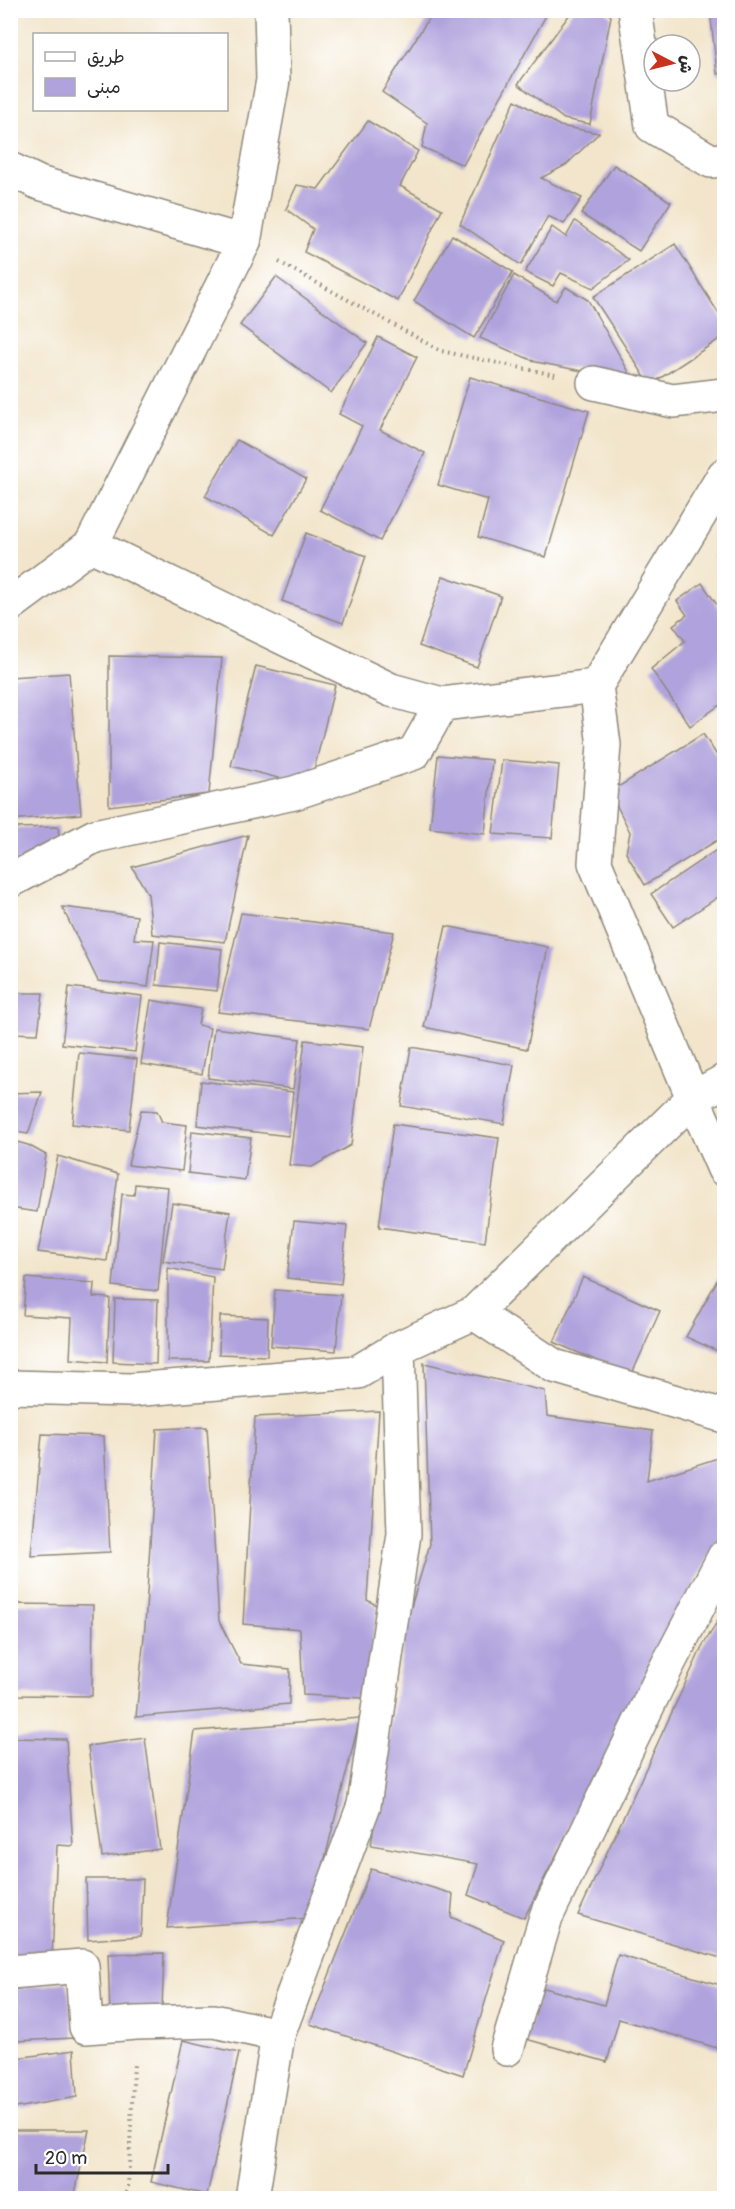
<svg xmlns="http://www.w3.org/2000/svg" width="735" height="2209" font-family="Pangolin,'Playpen Sans Arabic',sans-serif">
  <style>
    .building { fill: #b0a2dd }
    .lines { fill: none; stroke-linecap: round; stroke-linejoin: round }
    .street-casing { stroke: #8e887b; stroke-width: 36 }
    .path { stroke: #8e887b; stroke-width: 4; stroke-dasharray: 1.5 4.5; stroke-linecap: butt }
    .street { stroke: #fff; stroke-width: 33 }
  </style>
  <rect width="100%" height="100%" fill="#fff"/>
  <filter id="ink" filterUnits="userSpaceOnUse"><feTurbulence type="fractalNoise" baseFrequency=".0167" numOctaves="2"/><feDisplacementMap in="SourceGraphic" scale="12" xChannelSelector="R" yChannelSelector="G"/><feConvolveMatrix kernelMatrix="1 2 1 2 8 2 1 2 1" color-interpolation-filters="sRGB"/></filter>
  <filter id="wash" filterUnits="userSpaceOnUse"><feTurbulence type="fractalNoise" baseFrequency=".008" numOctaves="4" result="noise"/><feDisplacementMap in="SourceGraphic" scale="24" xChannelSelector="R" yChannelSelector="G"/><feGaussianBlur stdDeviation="1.35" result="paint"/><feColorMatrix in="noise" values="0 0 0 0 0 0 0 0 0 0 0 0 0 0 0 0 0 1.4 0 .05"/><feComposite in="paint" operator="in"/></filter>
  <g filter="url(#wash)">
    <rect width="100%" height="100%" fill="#f2e5cb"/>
    <g id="blocks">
      <!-- building -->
      <g class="building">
        <path d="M 434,10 L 549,10 L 463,165 L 422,147 L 427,123 L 382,92 Z"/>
        <path d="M 573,10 L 604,10 L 611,16 L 590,124 L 564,119 L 518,84 Z"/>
        <path d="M 710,10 L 724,10 L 724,73 L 717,74 Z"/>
        <path d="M 515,100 L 560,126 L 599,133 L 566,165 L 541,178 L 582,198 L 564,224 L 548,216 L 521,265 L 460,224 Z"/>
        <path d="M 368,121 L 418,151 L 400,186 L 442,209 L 398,301 L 304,252 L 313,229 L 286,209 L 297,185 L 318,189 Z"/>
        <path d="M 614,165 L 671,202 L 639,251 L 581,214 Z"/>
        <path d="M 575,221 L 629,260 L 593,288 L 561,273 L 553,286 L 525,272 L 552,227 L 566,237 Z"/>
        <path d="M 452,235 L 513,272 L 474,338 L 414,301 Z"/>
        <path d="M 675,244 L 724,322 L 724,336 L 650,385 L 593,297 Z"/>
        <path d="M 514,275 L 556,301 L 566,287 L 588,300 L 634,381 L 536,362 L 480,338 Z"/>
        <path d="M 276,277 L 367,343 L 331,393 L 240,325 Z"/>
        <path d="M 378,337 L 417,357 L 380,430 L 425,453 L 380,541 L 320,510 L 362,426 L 339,414 Z"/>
        <path d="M 470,377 L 589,411 L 546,557 L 478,537 L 488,500 L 438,485 Z"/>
        <path d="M 237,440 L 306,479 L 274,535 L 205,496 Z"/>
        <path d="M 306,533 L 366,556 L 343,623 L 282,601 Z"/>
        <path d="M 724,546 L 724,565 L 715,554 Z"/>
        <path d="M 443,576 L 501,596 L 477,667 L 419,646 Z"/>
        <path d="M 702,583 L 724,615 L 724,702 L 690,726 L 651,669 L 685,641 L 673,625 L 687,615 L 677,601 Z"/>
        <path d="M 109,656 L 222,658 L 209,794 L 109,806 Z"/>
        <path d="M 256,666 L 335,685 L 310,786 L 231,766 Z"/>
        <path d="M 69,673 L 81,814 L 10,820 L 10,677 Z"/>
        <path d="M 703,734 L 724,766 L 724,836 L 645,885 L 626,853 L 630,832 L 610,792 Z"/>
        <path d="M 438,755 L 492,760 L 485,834 L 430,828 Z"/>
        <path d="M 502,760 L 559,765 L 552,838 L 493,834 Z"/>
        <path d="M 58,827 L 59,836 L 10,868 L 10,828 Z"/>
        <path d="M 248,835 L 225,942 L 152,934 L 148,894 L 132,867 Z"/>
        <path d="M 724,845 L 724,893 L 673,927 L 651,894 Z"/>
        <path d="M 62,907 L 137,916 L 134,939 L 154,940 L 148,987 L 98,981 Z"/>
        <path d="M 241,913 L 394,932 L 369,1029 L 218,1012 Z"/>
        <path d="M 446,926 L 548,947 L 527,1049 L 424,1027 Z"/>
        <path d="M 160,942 L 222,949 L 217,991 L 156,985 Z"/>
        <path d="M 69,987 L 142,996 L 135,1052 L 62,1044 Z"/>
        <path d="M 10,993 L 43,993 L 38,1034 L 10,1033 Z"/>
        <path d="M 151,1000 L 201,1009 L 198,1025 L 210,1028 L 202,1074 L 141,1064 Z"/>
        <path d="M 214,1028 L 300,1039 L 293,1089 L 208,1078 Z"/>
        <path d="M 305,1040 L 363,1047 L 351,1145 L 312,1167 L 289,1165 Z"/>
        <path d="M 411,1047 L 514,1065 L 504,1124 L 401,1106 Z"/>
        <path d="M 79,1053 L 137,1059 L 129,1130 L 72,1124 Z"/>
        <path d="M 201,1081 L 293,1092 L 288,1136 L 197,1125 Z"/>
        <path d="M 42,1092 L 28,1134 L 10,1131 L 10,1093 Z"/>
        <path d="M 141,1110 L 157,1111 L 162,1122 L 187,1125 L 182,1171 L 128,1165 Z"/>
        <path d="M 393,1124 L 499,1138 L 485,1242 L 379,1227 Z"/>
        <path d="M 192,1131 L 251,1138 L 245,1180 L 188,1173 Z"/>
        <path d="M 10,1140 L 28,1145 L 46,1155 L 37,1212 L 10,1208 Z"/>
        <path d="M 58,1156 L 118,1174 L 107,1261 L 38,1252 Z"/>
        <path d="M 135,1184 L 168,1187 L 158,1291 L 113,1286 L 122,1194 L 134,1195 Z"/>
        <path d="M 172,1203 L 230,1212 L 222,1269 L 163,1261 Z"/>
        <path d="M 294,1221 L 347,1226 L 341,1284 L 287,1278 Z"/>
        <path d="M 168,1268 L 213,1277 L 209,1361 L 168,1361 Z"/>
        <path d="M 583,1277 L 660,1311 L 631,1376 L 554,1342 Z"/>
        <path d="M 719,1277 L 724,1281 L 724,1354 L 686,1337 Z"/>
        <path d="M 26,1278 L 94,1283 L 93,1297 L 110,1298 L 107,1362 L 70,1359 L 72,1318 L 23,1315 Z"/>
        <path d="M 275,1290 L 341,1295 L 336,1351 L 271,1346 Z"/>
        <path d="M 115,1299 L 158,1300 L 156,1364 L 113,1362 Z"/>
        <path d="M 220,1316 L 268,1318 L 267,1356 L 219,1354 Z"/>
        <path d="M 424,1363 L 545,1391 L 547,1416 L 653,1431 L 647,1481 L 724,1456 L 724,1527 L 524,1918 L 468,1895 L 478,1864 L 371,1845 L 408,1617 L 430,1544 Z"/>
        <path d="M 379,1411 L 367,1600 L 378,1606 L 364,1698 L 303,1695 L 300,1629 L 243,1624 L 255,1417 Z"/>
        <path d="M 207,1427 L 219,1621 L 241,1664 L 290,1669 L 289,1704 L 136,1717 L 145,1626 L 157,1429 Z"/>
        <path d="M 42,1434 L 104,1436 L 110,1552 L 31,1556 Z"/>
        <path d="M 14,1604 L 93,1605 L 92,1696 L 14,1695 Z"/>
        <path d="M 724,1611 L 724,1959 L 578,1915 L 703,1645 Z"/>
        <path d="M 360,1718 L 310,1918 L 167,1928 L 195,1731 Z"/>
        <path d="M 10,1738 L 66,1739 L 73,1846 L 57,1845 L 52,1959 L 10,1961 Z"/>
        <path d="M 145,1738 L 160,1849 L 102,1857 L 88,1746 Z"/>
        <path d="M 371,1869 L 453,1894 L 451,1917 L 504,1940 L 463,2075 L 310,2024 Z"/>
        <path d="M 86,1879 L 143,1879 L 141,1936 L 88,1940 Z"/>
        <path d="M 164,1953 L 162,2011 L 110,2015 L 108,1954 Z"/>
        <path d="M 618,1955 L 724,1986 L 724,2050 L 619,2019 L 607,2062 L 526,2039 L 541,1987 L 604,2005 Z"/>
        <path d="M 67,1982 L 74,2038 L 16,2041 L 10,2010 L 10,1990 Z"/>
        <path d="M 183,2040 L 239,2053 L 207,2195 L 151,2182 Z"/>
        <path d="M 74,2050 L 77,2097 L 10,2109 L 10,2059 Z"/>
        <path d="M 10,2130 L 89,2130 L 74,2198 L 10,2198 Z"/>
      </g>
    </g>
  </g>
  <g filter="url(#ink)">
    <use href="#blocks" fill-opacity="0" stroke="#8e887b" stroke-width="1.5"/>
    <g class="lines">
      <!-- street casing -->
      <g class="street-casing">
        <g id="street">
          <path d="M 271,10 L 273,80 L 244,242 L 91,545 L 391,690 L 442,704 L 596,686 L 724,475"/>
          <path d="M 635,10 L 652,126 L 711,161 L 724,160"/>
          <path d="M 10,169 L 39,183 L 244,242"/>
          <path d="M 594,383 L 673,401 L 724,395"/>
          <path d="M 10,605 L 91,545"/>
          <path d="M 10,881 L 95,836 L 294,793 L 414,753 L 442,704"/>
          <path d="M 724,1081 L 693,1098 L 724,1169"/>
          <path d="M 474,1313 L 554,1366 L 724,1416"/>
          <path d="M 10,1387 L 131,1390 L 358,1372 L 398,1348 L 474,1313 L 693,1098 L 595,863 L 604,745 L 596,686"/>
          <path d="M 10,1972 L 82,1966 L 86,2027 L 136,2023 L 214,2021 L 278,2035"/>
          <path d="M 507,2049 L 546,1917 L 663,1674 L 724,1557"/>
          <path d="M 252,2198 L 278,2035 L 364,1805 L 404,1534 L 398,1348"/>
        </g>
      </g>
      <!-- path -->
      <g class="path">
        <path d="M 279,262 L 441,351 L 555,375"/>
        <path d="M 124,2198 L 128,2186 L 134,2063"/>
      </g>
      <!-- street -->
      <use href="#street" class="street"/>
    </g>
  </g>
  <!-- margin -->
  <rect width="735" height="2209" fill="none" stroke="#fff" stroke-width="36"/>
  <!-- legend -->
  <rect x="33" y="33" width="195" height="78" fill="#ffffff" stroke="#aaaaaa" stroke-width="1.5"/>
  <rect x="45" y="52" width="30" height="9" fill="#ffffff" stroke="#aaaaaa" stroke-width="1.5"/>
  <text x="87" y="63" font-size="18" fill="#2b2b2b">طريق</text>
  <rect x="45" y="78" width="30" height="18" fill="#b0a2dd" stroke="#aaaaaa" stroke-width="1.5"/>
  <text x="87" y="93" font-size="18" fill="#2b2b2b">مبنى</text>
  <!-- north arrow -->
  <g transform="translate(672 63) rotate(97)"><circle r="28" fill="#ffffff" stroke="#aaaaaa" stroke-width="1.5"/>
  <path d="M0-4.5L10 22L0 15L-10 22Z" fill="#c8321e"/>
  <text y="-9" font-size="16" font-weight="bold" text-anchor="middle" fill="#2b2b2b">ش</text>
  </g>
  <!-- scale -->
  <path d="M36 2164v9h132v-9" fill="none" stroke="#2b2b2b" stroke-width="3"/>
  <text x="45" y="2164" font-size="18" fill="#2b2b2b" stroke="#ffffff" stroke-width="4.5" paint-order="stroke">20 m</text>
</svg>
